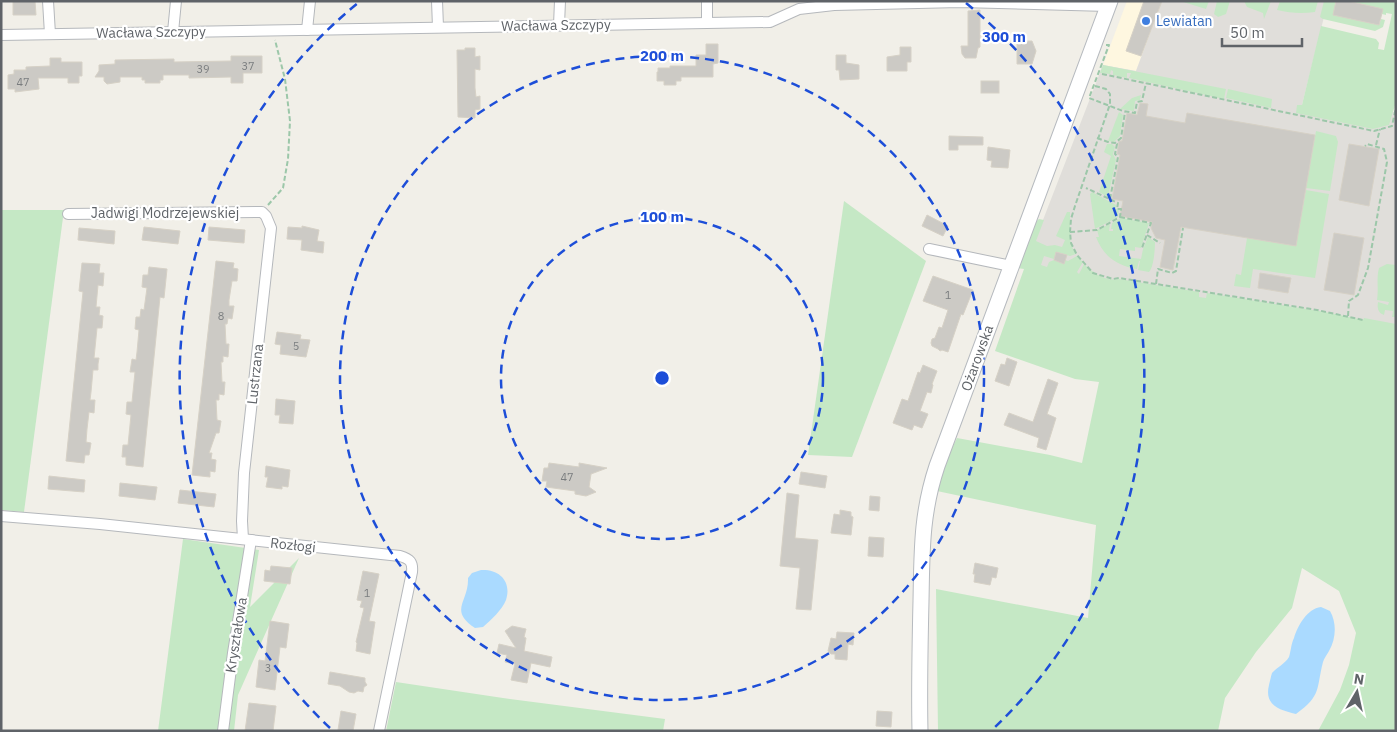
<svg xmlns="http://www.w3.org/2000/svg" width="1397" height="732" font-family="'IBM Plex Sans',sans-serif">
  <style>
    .commercial { fill: #fef7e0 }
    .industrial { fill: #e0deda }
    .green { fill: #c5e8c5 }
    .water { fill: #aadaff }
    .building { fill: #cccac5; stroke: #d6d1c6 }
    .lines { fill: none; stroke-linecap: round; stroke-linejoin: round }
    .minor-casing { stroke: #b5b8bc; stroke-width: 12 }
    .secondary-casing { stroke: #b6babf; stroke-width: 17 }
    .path { stroke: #9cc7a9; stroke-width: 2; stroke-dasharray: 5 2.5; stroke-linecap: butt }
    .minor { stroke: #fff; stroke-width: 10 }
    .secondary { stroke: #fff; stroke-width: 15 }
    .ring { fill: none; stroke: #1d4ed8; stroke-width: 2.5; stroke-dasharray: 9 6 }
    .shop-dot { fill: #3f7fe0; stroke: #fff; stroke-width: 2 }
    .labels { text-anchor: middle; stroke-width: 4.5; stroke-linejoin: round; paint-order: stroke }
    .number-label { font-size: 11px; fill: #7a7d7f }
    .shop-label { font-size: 14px; fill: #366cbe; stroke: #fff; text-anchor: start }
    .street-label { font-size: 14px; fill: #5f6368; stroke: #fff }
    .centre { fill: #1d4ed8; stroke: #fff; stroke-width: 2.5 }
    .ring-label { font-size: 15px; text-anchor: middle; font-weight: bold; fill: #1d4ed8; stroke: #fff; stroke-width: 4.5; stroke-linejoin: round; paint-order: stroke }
  </style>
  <rect width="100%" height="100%" fill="#f1efe8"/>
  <!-- commercial -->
  <path class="commercial" d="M 1127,1 L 1162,1 L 1136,71 L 1103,65 Z"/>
  <!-- industrial -->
  <path class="industrial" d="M 1162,1 L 1328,1 L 1302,105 L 1394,112 L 1396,102 L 1396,331 L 1024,269 L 1103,65 L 1136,71 Z"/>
  <!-- green -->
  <g class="green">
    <path d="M 1180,1 L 1209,1 L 1206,9 Z"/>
    <path d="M 1217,1 L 1230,1 L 1226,14 L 1218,17 L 1214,14 Z"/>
    <path d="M 1244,1 L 1271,1 L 1264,19 L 1263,13 L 1247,7 Z"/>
    <path d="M 1280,1 L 1318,1 L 1315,12 C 1301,14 1290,13 1277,10 Z"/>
    <path d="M 1324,1 L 1336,1 L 1334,15 L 1379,25 L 1381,19 L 1385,20 L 1383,27 L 1375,31 L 1323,19 L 1320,17 Z"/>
    <path d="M 1348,1 L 1396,1 L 1396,102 L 1389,125 L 1373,129 L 1296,113 L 1297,105 L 1302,105 L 1321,26 L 1376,39 L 1379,43 L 1378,49 L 1384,50 L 1392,14 L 1386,13 L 1386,15 L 1382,14 L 1382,9 Z"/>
    <path d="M 1103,65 L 1226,89 L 1224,99 L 1129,78 L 1131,73 L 1127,73 L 1127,78 L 1113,75 L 1113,71 L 1111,70 L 1110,74 L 1100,73 Z"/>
    <path d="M 1228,89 L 1272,99 L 1271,108 L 1226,98 Z"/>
    <path d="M 1141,95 L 1140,100 L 1135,101 L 1134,111 L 1120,109 L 1132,98 Z"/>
    <path d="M 1119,112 L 1123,115 L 1120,136 L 1114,142 L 1108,141 Z"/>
    <path d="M 1316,131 L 1336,136 L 1338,142 L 1330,191 L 1306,188 Z"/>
    <path d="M 1107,144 L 1112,144 L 1115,147 L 1113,154 L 1116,160 L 1108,197 L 1099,192 L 1111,156 L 1104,152 Z"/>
    <path d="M 1306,190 L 1329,194 L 1315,278 L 1253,269 L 1250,288 L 1234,286 L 1236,274 L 1241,275 L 1247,238 L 1296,246 Z"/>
    <path d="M 1092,192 L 1116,205 L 1116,209 L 1119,210 L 1118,217 L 1095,229 L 1090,194 Z"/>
    <path d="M 844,201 L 926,261 L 852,457 L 808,455 Z"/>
    <path d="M 1,210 L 64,210 L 24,512 L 1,510 Z"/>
    <path d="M 1067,212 L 1070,212 L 1070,238 L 1071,245 L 1076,254 L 1070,256 L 1057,252 L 1054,259 L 1044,256 L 1041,265 L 1047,267 L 1049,262 L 1054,260 L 1064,264 L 1065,260 L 1068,261 L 1077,256 L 1083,262 L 1077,272 L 1079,274 L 1084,264 C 1093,273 1106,282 1119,279 L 1199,292 L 1199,297 L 1206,298 L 1207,293 L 1325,312 L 1363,320 L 1364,318 L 1396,324 L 1396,731 L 1318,731 L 1340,690 L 1349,665 L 1356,633 L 1339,591 L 1302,568 L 1292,608 L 1256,652 L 1225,698 L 1218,731 L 938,731 L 936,589 L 1088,618 L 1096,525 L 937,491 L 949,454 L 957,438 L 1050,455 L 1082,463 L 1099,382 L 1075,379 L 995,351 L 1024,269 L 1017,268 L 1033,224 L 1039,219 L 1044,220 L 1036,241 L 1047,246 L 1055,245 L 1062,247 L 1065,240 L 1056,236 Z"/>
    <path d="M 1121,218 L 1149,223 L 1141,248 L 1135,247 L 1135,251 L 1120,249 L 1119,256 L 1141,259 L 1143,249 L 1148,237 L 1155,242 C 1155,248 1154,267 1149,272 L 1138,270 L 1140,261 L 1139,261 L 1137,269 C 1117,266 1103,256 1096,237 L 1099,237 L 1097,230 L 1110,224 L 1109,231 L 1113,231 L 1113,229 L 1111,229 L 1112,223 Z"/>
    <path d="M 1387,264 L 1396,265 L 1396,317 L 1392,317 L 1393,311 L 1385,310 L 1384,315 C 1378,313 1377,308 1378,302 L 1388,305 L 1389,302 L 1377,300 C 1379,289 1376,279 1379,268 Z"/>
    <path d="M 183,539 L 259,550 L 250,607 L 299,558 L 238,695 L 234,731 L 158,731 Z"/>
    <path d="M 396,682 L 503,698 L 665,719 L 663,731 L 386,731 Z"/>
  </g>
  <!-- water -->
  <g class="water">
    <path d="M 481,570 C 499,569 512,581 506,600 C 502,610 491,620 483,627 L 475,628 C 448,610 469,602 468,578 L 472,573 Z"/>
    <path d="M 1321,607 L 1330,611 C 1337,623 1336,639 1329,651 C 1327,655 1324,658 1323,662 C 1316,689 1322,695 1296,714 C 1279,710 1264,705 1269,685 C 1270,681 1271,676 1272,673 C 1277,667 1285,664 1289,657 C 1291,651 1291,644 1294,638 C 1298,625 1307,609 1321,607 Z"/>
  </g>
  <!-- building -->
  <g class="building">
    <path d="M 13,1 L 35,1 L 36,15 L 13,15 Z"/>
    <path d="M 1144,1 L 1162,1 L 1141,56 L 1126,51 Z"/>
    <path d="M 1336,1 L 1348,1 L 1383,9 L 1379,25 L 1333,15 Z"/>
    <path d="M 980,10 L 980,47 L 978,48 L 976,58 L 965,58 L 962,54 L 961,46 L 968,46 L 968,11 Z"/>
    <path d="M 1017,41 L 1032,41 L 1036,51 L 1032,64 L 1017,64 Z"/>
    <path d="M 706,44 L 718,44 L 718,63 L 713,64 L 713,77 L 681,77 L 681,81 L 676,81 L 676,85 L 664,85 L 664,81 L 657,81 L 657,72 L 658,72 L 658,68 L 670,68 L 670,66 L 696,66 L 696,55 L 706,55 Z"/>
    <path d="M 900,47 L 911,47 L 911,62 L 907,62 L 907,71 L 887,71 L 887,57 L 900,55 Z"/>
    <path d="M 465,48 L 475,48 L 475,57 L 480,56 L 480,70 L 475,69 L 475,88 L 476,97 L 480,96 L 480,109 L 475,110 L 475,118 L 458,117 L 457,50 L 465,50 Z"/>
    <path d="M 836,55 L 846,55 L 846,63 L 859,65 L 859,79 L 840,80 L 839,70 L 836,70 Z"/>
    <path d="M 231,56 L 262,56 L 262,73 L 243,73 L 243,83 L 231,83 L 231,77 L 189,78 L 189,75 L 163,75 L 163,80 L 160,80 L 160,83 L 145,83 L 145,80 L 142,80 L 142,77 L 120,77 L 120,82 L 107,84 L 104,81 L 104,77 L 95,77 L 99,71 L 99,65 L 115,64 L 115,60 L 174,59 L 174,62 L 231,61 Z"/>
    <path d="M 50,58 L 61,58 L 61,62 L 82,62 L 82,76 L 79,76 L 79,83 L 68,83 L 68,78 L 38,78 L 39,89 L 15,92 L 15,89 L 8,89 L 8,75 L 14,74 L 14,70 L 26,70 L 26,67 L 50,66 Z"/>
    <rect x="981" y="81" width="18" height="12"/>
    <path d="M 1140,103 L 1148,104 L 1146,116 L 1185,123 L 1187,113 L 1315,135 L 1296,246 L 1181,227 L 1173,270 L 1160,267 L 1165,240 L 1156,238 L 1151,228 L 1152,222 L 1120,216 L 1123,201 L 1112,199 L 1120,155 L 1117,154 L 1119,141 L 1122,141 L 1127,113 L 1137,115 Z"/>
    <path d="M 949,136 L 983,137 L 983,145 L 958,145 L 958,150 L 949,150 Z"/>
    <path d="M 1349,144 L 1379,149 L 1369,206 L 1339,200 Z"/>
    <path d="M 988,147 L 1010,150 L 1008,168 L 991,167 L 992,161 L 987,160 Z"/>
    <path d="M 927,215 L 948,226 L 943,236 L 922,226 Z"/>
    <path d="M 302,226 L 319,230 L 317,241 L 324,242 L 323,253 L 301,250 L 302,240 L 287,239 L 288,227 L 302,228 Z"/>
    <path d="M 144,227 L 180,231 L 178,244 L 142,240 Z"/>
    <path d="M 209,227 L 245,230 L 244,243 L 208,240 Z"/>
    <path d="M 79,228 L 115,231 L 114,244 L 78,240 Z"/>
    <path d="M 1334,233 L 1364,238 L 1354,295 L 1324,290 Z"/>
    <path d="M 1056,252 L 1067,255 L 1064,264 L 1054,260 Z"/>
    <path d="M 216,261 L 234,263 L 233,268 L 238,269 L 237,281 L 232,281 L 229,300 L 229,306 L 234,306 L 232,319 L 228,318 L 227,324 L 225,324 L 226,344 L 229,344 L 228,357 L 223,356 L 223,362 L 221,362 L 222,382 L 225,382 L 224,395 L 219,394 L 219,400 L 216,400 L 217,420 L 221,421 L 219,433 L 216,433 L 209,453 L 212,453 L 211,459 L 216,460 L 215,472 L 210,471 L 210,477 L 192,475 Z"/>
    <path d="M 82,263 L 100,264 L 99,273 L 104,273 L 103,286 L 98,285 L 96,307 L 100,307 L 99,315 L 103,316 L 102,328 L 97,328 L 94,358 L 99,358 L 98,364 L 98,370 L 93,370 L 91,392 L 90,400 L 95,400 L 94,413 L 89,412 L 87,429 L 86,442 L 91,443 L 89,455 L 85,455 L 84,463 L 66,461 L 83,292 L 79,291 Z"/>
    <path d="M 149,267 L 167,269 L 164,298 L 160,297 L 143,467 L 126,465 L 126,457 L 122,457 L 123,445 L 128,445 L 131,415 L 126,414 L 127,402 L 132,402 L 135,372 L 130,372 L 132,359 L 136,360 L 137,352 L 139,330 L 135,329 L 136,317 L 140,317 L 141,309 L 144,310 L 147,288 L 142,287 L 143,275 L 148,275 Z"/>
    <path d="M 1260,273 L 1291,278 L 1288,293 L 1258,288 Z"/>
    <path d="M 933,276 L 973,290 L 963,315 L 961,314 L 948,352 L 942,350 L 940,351 L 938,349 L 932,346 L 931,343 L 932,339 L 935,338 L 939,327 L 942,328 L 948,310 L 923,301 Z"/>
    <path d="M 277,332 L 301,335 L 300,339 L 310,340 L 306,357 L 280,354 L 281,345 L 275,344 Z"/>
    <path d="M 1007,358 L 1017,362 L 1009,386 L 995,381 L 1001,364 L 1005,365 Z"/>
    <path d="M 923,365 L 937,371 L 932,384 L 933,385 L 931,393 L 927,392 L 920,411 L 928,414 L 922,428 L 914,425 L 912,430 L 893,423 L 902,399 L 908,401 L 918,372 L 920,373 Z"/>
    <path d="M 1048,379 L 1058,383 L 1047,414 L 1056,418 L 1046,450 L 1037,447 L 1039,438 L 1004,425 L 1009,413 L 1033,422 Z"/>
    <path d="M 276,399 L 295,401 L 293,424 L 279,423 L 280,415 L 275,415 Z"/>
    <path d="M 549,463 L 579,467 L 579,463 L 607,468 L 591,474 L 589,487 L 596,492 L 586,496 L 575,494 L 575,491 L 546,487 L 547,481 L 542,481 L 544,468 L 548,468 Z"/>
    <path d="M 266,466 L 290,470 L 288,487 L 282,486 L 282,489 L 266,487 L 268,477 L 265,477 Z"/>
    <path d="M 801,472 L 827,476 L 825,488 L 799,484 Z"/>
    <path d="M 49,476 L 85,480 L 84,492 L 48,489 Z"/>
    <path d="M 120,483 L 157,487 L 155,500 L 119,496 Z"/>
    <path d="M 180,490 L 216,494 L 214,507 L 178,503 Z"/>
    <path d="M 787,493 L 799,495 L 795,538 L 818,540 L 811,610 L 796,609 L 800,568 L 780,566 Z"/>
    <path d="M 870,496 L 880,497 L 879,511 L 869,510 Z"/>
    <path d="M 840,510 L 851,512 L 851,516 L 853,517 L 851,535 L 831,533 L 834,514 L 840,515 Z"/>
    <path d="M 869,537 L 884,538 L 883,557 L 868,556 Z"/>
    <path d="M 975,563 L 998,568 L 996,578 L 992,577 L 990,585 L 974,582 L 975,574 L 973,574 Z"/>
    <path d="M 271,566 L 292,568 L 290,584 L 264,581 L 265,570 L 270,571 Z"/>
    <path d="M 363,571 L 379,574 L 369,621 L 375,622 L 370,654 L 356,651 L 357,643 L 356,642 L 364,608 L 360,607 L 362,601 L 357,600 Z"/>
    <path d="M 270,621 L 289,624 L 286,648 L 280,647 L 275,690 L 256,687 L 259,660 L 265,661 Z"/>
    <path d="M 512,626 L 526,629 L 524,637 L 526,638 L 524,651 L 552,657 L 550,667 L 531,663 L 527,683 L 511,680 L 515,664 L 505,662 L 507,655 L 497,653 L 499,644 L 516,648 L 505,631 Z"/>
    <path d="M 837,632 L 854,633 L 853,645 L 848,644 L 847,660 L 835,659 L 835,654 L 831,654 L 828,651 L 831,638 L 836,639 Z"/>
    <path d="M 330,672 L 365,678 L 365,682 L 367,685 L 364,687 L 363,692 L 358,691 L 354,693 L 349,692 L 340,686 L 328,684 Z"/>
    <path d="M 249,703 L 276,706 L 273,731 L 245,731 Z"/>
    <path d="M 341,711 L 356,714 L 353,731 L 338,730 Z"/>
    <path d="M 877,711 L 892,712 L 891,727 L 876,726 Z"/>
  </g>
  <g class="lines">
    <!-- minor casing -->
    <g class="minor-casing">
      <g id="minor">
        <path d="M 48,1 L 50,34"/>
        <path d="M 437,1 L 438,27"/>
        <path d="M 707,22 L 707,1"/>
        <path d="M 559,25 L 560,1"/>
        <path d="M 307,30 L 310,1"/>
        <path d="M 173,32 L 176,1"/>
        <path d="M 1,35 L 770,22 L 799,9 L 834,5 L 960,2 L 1108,6"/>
        <path d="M 68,214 L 262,212 L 266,216 L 271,228 L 244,473 L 242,521 L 243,539"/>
        <path d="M 929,249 L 1011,266"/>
        <path d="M 1,516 L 100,524 L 400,556 C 410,559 413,562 412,572 L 379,731"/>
        <path d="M 223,731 L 233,653 L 251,540"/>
      </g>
    </g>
    <!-- secondary casing -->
    <g class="secondary-casing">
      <path id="secondary" d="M 920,731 C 919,688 920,644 921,601 C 922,552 921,514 937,466 L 1110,1"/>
    </g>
    <!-- path -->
    <g class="path">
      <path d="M 1106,45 L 1109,45 L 1089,98 L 1123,111 L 1135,113 L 1137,102 L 1142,101 L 1146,83"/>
      <path d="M 1102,74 L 1374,131 L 1392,126 L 1396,107"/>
      <path d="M 1095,86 L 1106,89 L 1110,94 L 1110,104 L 1075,206 L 1071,219 L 1070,232 L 1071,243 L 1077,255 L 1093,273 L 1113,279 L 1119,278 L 1156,284 L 1317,310 L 1363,320"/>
      <path d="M 1097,138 L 1108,142 L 1115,143 L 1121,138 L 1125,112"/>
      <path d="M 1376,145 L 1380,129"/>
      <path d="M 1110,199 L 1118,157 L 1115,154 L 1117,144 L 1115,143"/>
      <path d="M 268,205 L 283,188 L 288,159 L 290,121 L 285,79 L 275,40"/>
      <path d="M 1120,217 L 1151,223 L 1142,248"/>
      <path d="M 1070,232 L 1097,230 L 1120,217 L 1121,209 L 1117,209 L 1118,203 L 1086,188"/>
      <path d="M 1147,235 L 1160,243"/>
      <path d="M 1156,284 L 1158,269 L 1172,273 L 1176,271 L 1183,228"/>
      <path d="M 1348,316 L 1349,301 L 1358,295 L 1368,268 L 1387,162 L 1384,149 L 1367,144 L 1365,146"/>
    </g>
    <!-- minor -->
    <use href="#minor" class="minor"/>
    <!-- secondary -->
    <use href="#secondary" class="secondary"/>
  </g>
  <!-- distance rings -->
  <g class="ring">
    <circle cx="662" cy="378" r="161"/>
    <circle cx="662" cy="378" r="322"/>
    <path d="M330 728A483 483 0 0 1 358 3M966 3A483 483 0 0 1 994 728"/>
  </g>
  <!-- markers -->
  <circle class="shop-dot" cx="1146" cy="21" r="5"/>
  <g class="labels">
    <!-- number labels -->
    <g class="number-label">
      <text x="248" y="70">37</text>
      <text x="203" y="73">39</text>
      <text x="23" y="86">47</text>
      <text x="948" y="299">1</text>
      <text x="221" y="320">8</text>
      <text x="296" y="350">5</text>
      <text x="567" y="481">47</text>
      <text x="367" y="597">1</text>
      <text x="268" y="672">3</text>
    </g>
    <!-- shop labels -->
    <g class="shop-label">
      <text x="1156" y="26">Lewiatan</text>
    </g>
    <!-- street labels -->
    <g class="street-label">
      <text transform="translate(556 25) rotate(-1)" y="5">Wacława Szczypy</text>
      <text transform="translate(151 32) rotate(-1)" y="5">Wacława Szczypy</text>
      <text x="165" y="218">Jadwigi Modrzejewskiej</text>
      <text transform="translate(977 358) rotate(-70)" y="5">Ożarowska</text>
      <text transform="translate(255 374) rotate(-84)" y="5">Lustrzana</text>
      <text transform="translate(293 545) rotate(6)" y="5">Rozłogi</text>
      <text transform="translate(236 635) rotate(-81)" y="5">Kryształowa</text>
    </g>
  </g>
  <circle cx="662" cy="378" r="8" class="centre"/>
  <g class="ring-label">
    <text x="1004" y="42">300 m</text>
    <text x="662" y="61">200 m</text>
    <text x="662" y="222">100 m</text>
  </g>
  <!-- border -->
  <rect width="1397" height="732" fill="none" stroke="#5f6368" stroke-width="5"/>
  <!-- north arrow -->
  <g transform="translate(1357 692) rotate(9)" stroke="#ffffff" stroke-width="4" paint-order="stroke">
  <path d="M0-4L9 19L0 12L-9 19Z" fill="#5f6368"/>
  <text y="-8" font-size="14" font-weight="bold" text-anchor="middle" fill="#5f6368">N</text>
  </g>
  <!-- scale -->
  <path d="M1222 38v8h80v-8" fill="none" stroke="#5f6368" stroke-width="2.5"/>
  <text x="1230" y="38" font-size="15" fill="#5f6368" stroke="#ffffff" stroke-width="4" paint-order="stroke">50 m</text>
</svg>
